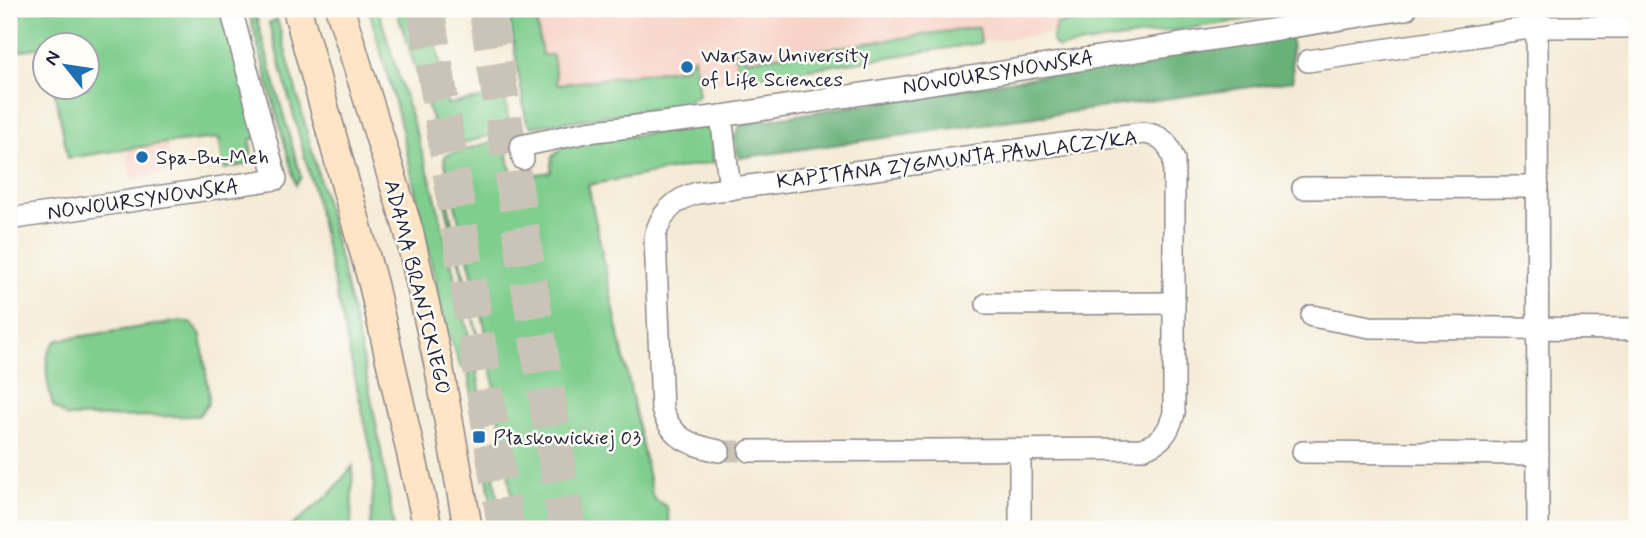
<svg xmlns="http://www.w3.org/2000/svg" width="1646" height="538" font-family="Mynerve,sans-serif">
  <style>
    .built { fill: #f7d1c6 }
    .green { fill: #80ce8e; stroke: #517864; stroke-width: 2 }
    .forest { fill: #68b179; stroke: #456a5a; stroke-width: 2 }
    .lines { fill: none; stroke-linecap: round; stroke-linejoin: round }
    .minor-tunnel { stroke: #cac3b7; stroke-width: 21; stroke-dasharray: 21 10; stroke-linecap: butt }
    .motorway-tunnel { stroke: #cac3b7; stroke-width: 37; stroke-dasharray: 37 18; stroke-linecap: butt }
    .minor-casing { stroke: #8b8688; stroke-width: 24 }
    .secondary-casing { stroke: #8b8688; stroke-width: 31 }
    .minor { stroke: #fff; stroke-width: 21 }
    .secondary { stroke: #fde5c5; stroke-width: 28 }
    .poi-dot { fill: #1f6fb2; stroke: #fdfcf7; stroke-width: 2.5 }
    .labels { text-anchor: middle; stroke-width: 5; stroke-linejoin: round; paint-order: stroke }
    .poi-label { font-size: 21px; fill: #22223b; stroke: #fdfcf7; text-anchor: start }
    .street-label { font-size: 21px; fill: #22223b; stroke: #fdfcf7 }
  </style>
  <rect width="100%" height="100%" fill="#fdfcf7"/>
  <filter id="ink" filterUnits="userSpaceOnUse"><feTurbulence type="fractalNoise" baseFrequency=".0143" numOctaves="2"/><feDisplacementMap in="SourceGraphic" scale="14" xChannelSelector="R" yChannelSelector="G"/><feConvolveMatrix kernelMatrix="1 2 1 2 8 2 1 2 1" color-interpolation-filters="sRGB"/></filter>
  <filter id="wash" filterUnits="userSpaceOnUse"><feTurbulence type="fractalNoise" baseFrequency=".00686" numOctaves="4" result="noise"/><feDisplacementMap in="SourceGraphic" scale="28" xChannelSelector="R" yChannelSelector="G"/><feGaussianBlur stdDeviation="1.57" result="paint"/><feColorMatrix in="noise" values="0 0 0 0 0 0 0 0 0 0 0 0 0 0 0 0 0 1.4 0 .05"/><feComposite in="paint" operator="in"/></filter>
  <g filter="url(#wash)">
    <rect width="100%" height="100%" fill="#f4ebd6"/>
    <!-- built -->
    <g class="built">
      <path d="M 535,9 L 1241,9 L 981,42 L 698,85 L 557,85 L 553,55 L 542,56 Z"/>
      <path d="M 167,143 L 171,172 L 131,180 L 126,149 Z"/>
    </g>
    <!-- green -->
    <g class="green">
      <path d="M 9,9 L 220,9 L 258,137 L 250,140 L 252,160 L 248,164 L 224,169 L 219,138 L 159,144 L 68,158 L 54,88 L 88,88 L 88,46 L 46,46 L 9,53 Z"/>
      <path d="M 248,9 L 254,9 L 301,177 L 296,185 Z"/>
      <path d="M 369,9 L 378,9 L 433,188 L 475,360 L 461,368 L 443,318 L 400,121 Z"/>
      <path d="M 396,9 L 431,9 L 447,104 L 493,97 L 492,87 L 503,85 L 510,129 L 442,150 Z"/>
      <path d="M 508,9 L 535,9 L 542,55 L 553,55 L 557,85 L 684,68 L 694,57 L 699,96 L 680,105 L 531,127 L 526,120 Z"/>
      <path d="M 1161,9 L 1174,9 L 1178,17 L 1241,9 L 1317,9 L 1057,48 L 1052,41 L 1056,24 Z"/>
      <path d="M 277,19 C 322,187 369,356 394,529 L 370,529 L 374,482 L 372,455 L 313,187 L 269,23 Z"/>
      <path d="M 979,27 L 981,43 L 744,79 L 738,74 L 735,51 L 747,60 Z"/>
      <path d="M 710,125 L 714,162 L 588,185 L 653,498 L 667,507 L 670,529 L 517,529 L 485,328 L 444,159 L 446,155 L 505,138 L 512,178 L 551,172 L 552,157 L 566,145 Z"/>
      <path d="M 444,185 L 481,351 L 442,192 Z"/>
      <path d="M 181,321 L 192,324 L 201,335 L 209,397 L 208,404 L 198,416 L 67,417 L 53,406 C 48,386 39,353 58,340 Z"/>
      <path d="M 476,367 L 487,429 L 479,431 L 468,374 Z"/>
      <path d="M 490,449 L 502,529 L 496,529 L 482,450 Z"/>
      <path d="M 353,466 L 351,529 L 288,529 L 330,494 Z"/>
    </g>
    <!-- forest -->
    <path class="forest" d="M 1291,36 L 1293,81 L 739,158 L 734,138 L 740,126 L 753,122 Z"/>
  </g>
  <g filter="url(#ink)">
    <g class="lines">
      <!-- minor-tunnel -->
      <path class="minor-tunnel" d="M 719,451 L 750,451"/>
      <!-- motorway-tunnel -->
      <g class="motorway-tunnel">
        <path d="M 426,9 L 506,529"/>
        <path d="M 487,9 L 567,529"/>
      </g>
      <!-- minor casing -->
      <g class="minor-casing">
        <g id="minor">
          <path d="M 1537,9 L 1538,529"/>
          <path d="M 1308,61 L 1537,27 L 1637,27"/>
          <path d="M 721,116 L 730,189"/>
          <path d="M 523,159 L 521,146 L 587,132 L 721,116 L 1406,9"/>
          <path d="M 1303,188 L 1538,187"/>
          <path d="M 9,219 L 276,179 L 231,9"/>
          <path d="M 987,304 L 1174,303"/>
          <path d="M 1312,316 L 1370,327 L 1637,329"/>
          <path d="M 719,451 C 690,445 672,439 662,409 L 655,237 C 660,215 674,199 697,193 L 1144,133 C 1163,136 1168,142 1174,160 L 1174,413 C 1168,434 1161,443 1141,449 L 750,451"/>
          <path d="M 1303,452 L 1538,454"/>
          <path d="M 1020,529 L 1020,452"/>
        </g>
      </g>
      <!-- secondary casing -->
      <g class="secondary-casing">
        <g id="secondary">
          <path d="M 297,9 L 373,284 L 428,529"/>
          <path d="M 340,9 L 409,232 L 439,367 L 468,529"/>
        </g>
      </g>
      <!-- minor -->
      <use href="#minor" class="minor"/>
      <!-- secondary -->
      <use href="#secondary" class="secondary"/>
    </g>
  </g>
  <!-- markers -->
  <g class="poi-dot">
    <circle cx="687" cy="67" r="7"/>
    <circle cx="142" cy="157" r="7"/>
    <rect x="472" y="430" width="14" height="14" rx="3.5"/>
  </g>
  <g class="labels">
    <!-- poi labels -->
    <g class="poi-label">
      <text x="701" y="62">Warsaw University<tspan x="701" dy="24">of Life Sciences</tspan></text>
      <text x="156" y="164">Spa-Bu-Meh</text>
      <text x="493" y="444">Płaskowickiej 03</text>
    </g>
    <!-- street labels -->
    <g class="street-label">
      <text transform="translate(998 72) rotate(-9)" y="7">NOWOURSYNOWSKA</text>
      <text transform="translate(957 159) rotate(-7)" y="7">KAPITANA ZYGMUNTA PAWLACZYKA</text>
      <text transform="translate(143 199) rotate(-8)" y="7">NOWOURSYNOWSKA</text>
      <text transform="translate(418 287) rotate(76)" y="7">ADAMA BRANICKIEGO</text>
    </g>
  </g>
  <!-- margin -->
  <rect width="1646" height="538" fill="none" stroke="#fdfcf7" stroke-width="35"/>
  <!-- north arrow -->
  <g transform="translate(66 66) rotate(300)"><circle r="33" fill="#fdfcf7" stroke="#a5a5ac" stroke-width="2"/>
  <path d="M0-5L12 26L0 18L-12 26Z" fill="#1f6fb2"/>
  <text y="-10" font-size="19" font-weight="bold" text-anchor="middle" fill="#22223b">N</text>
  </g>
</svg>
